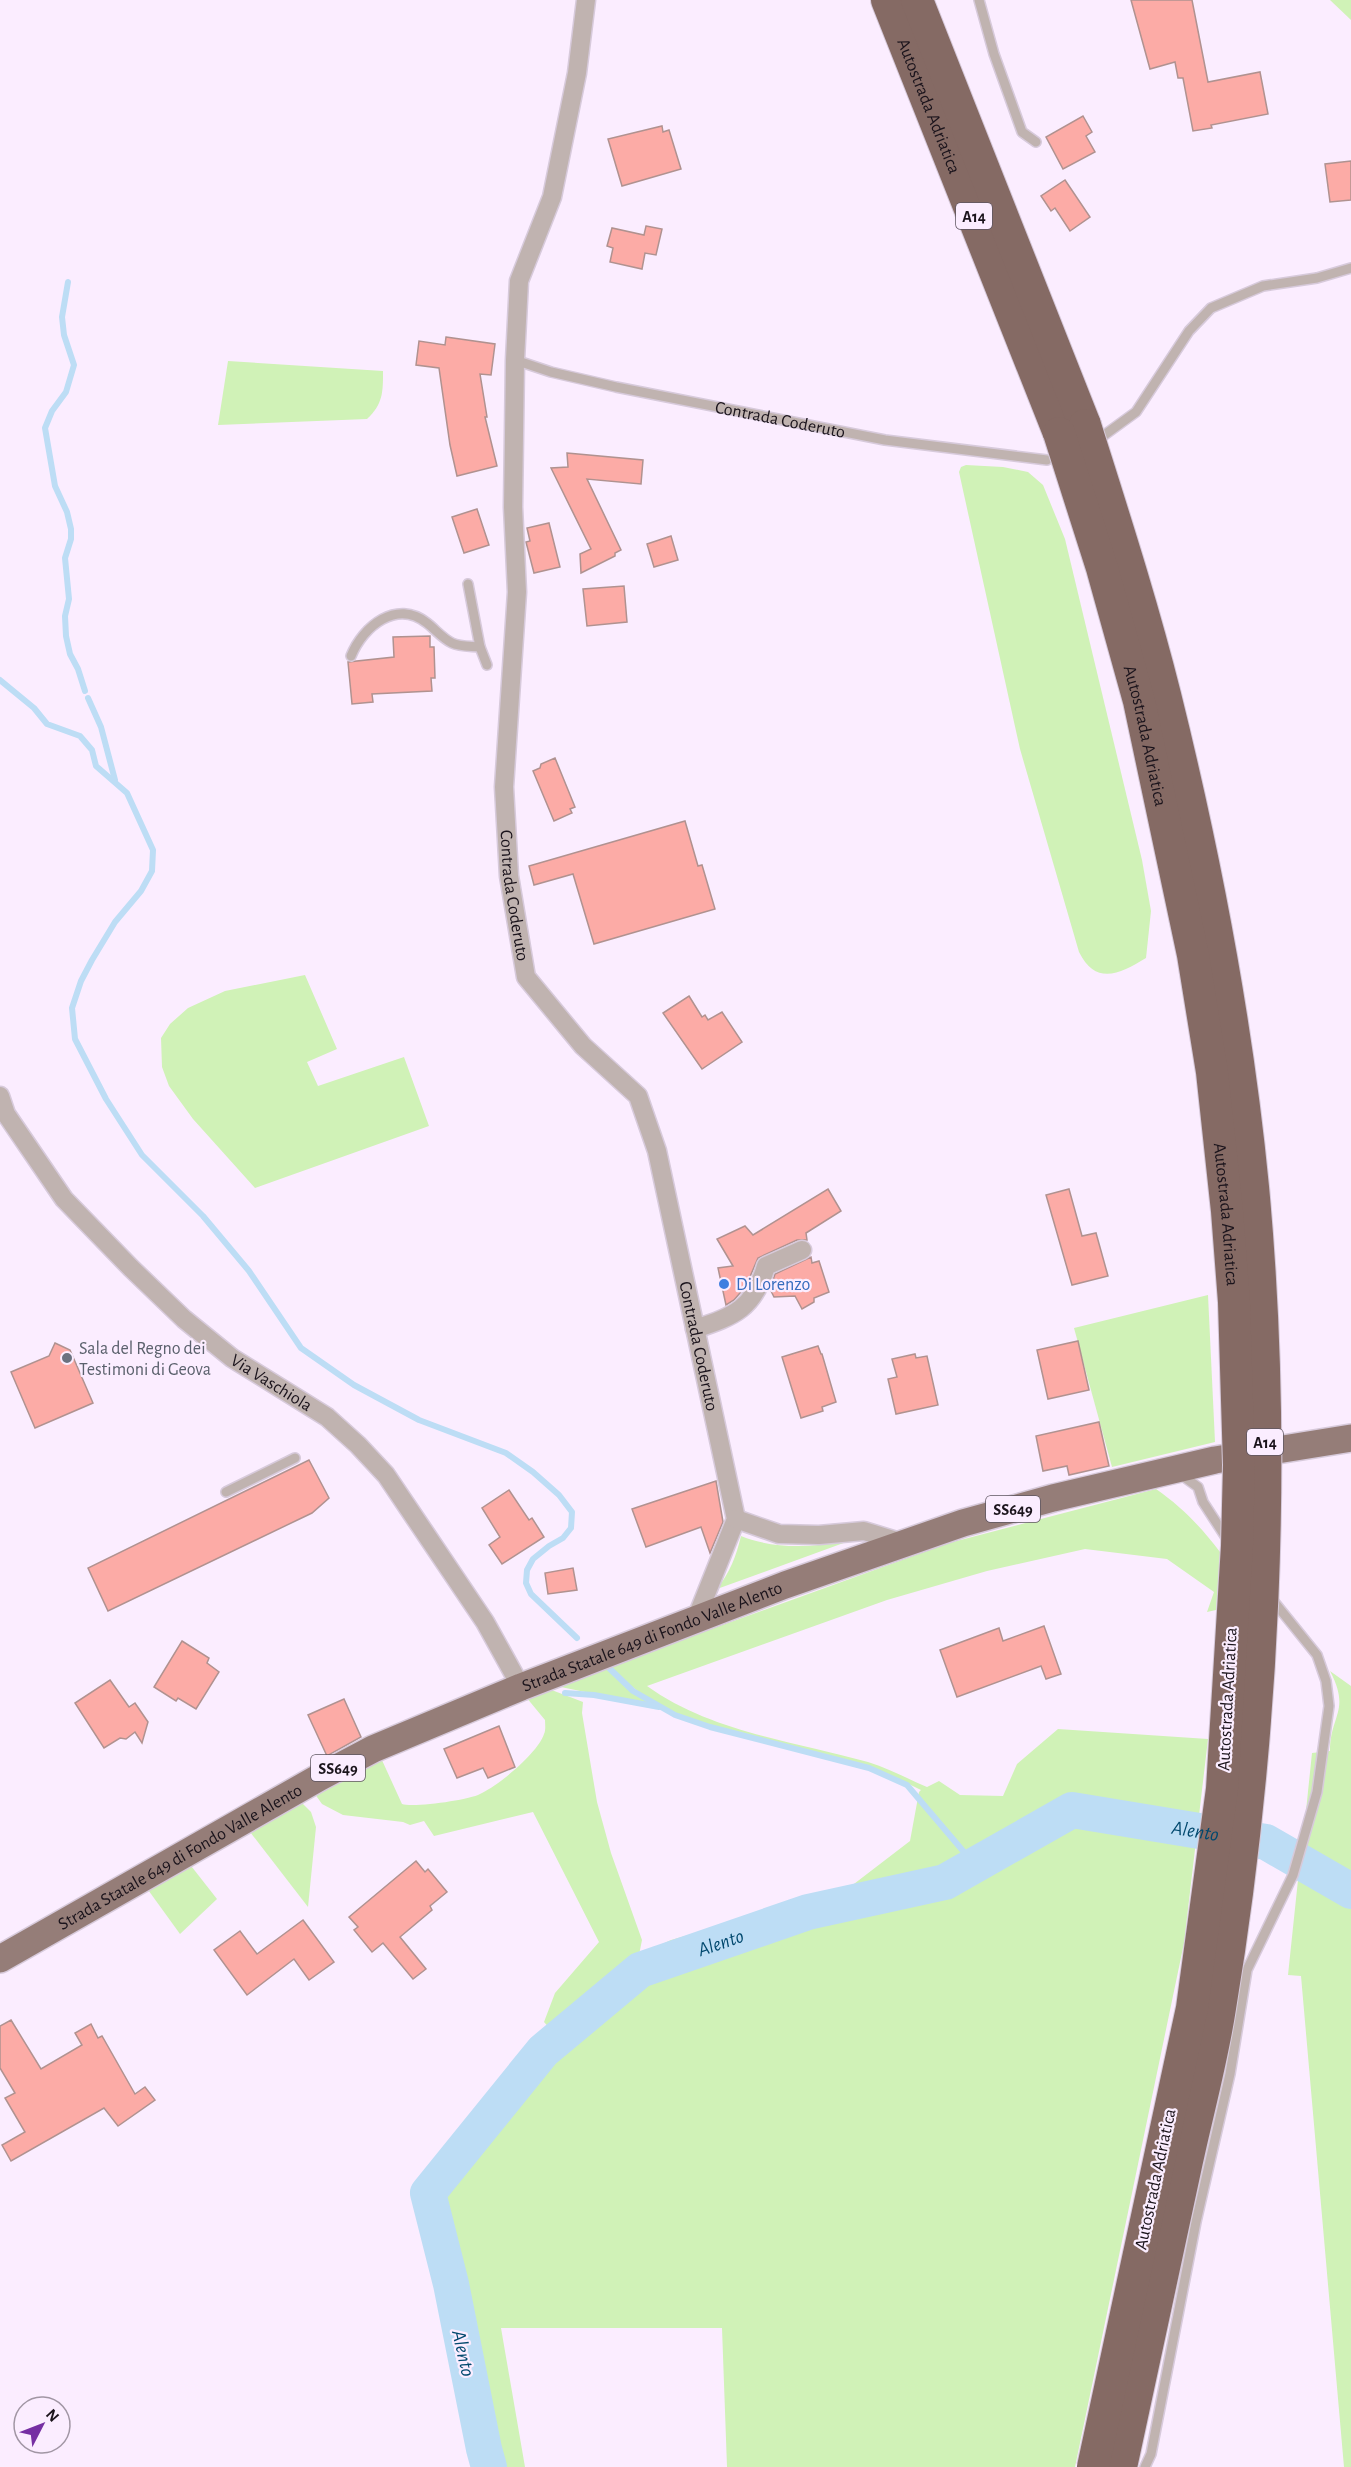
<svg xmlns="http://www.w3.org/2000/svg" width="1351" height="2467" font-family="'Alegreya Sans',sans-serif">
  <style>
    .green { fill: #d0f2b7 }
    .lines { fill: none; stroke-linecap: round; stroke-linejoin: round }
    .stream { stroke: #bdddf5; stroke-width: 6 }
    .river { stroke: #bdddf5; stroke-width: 36 }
    .building { fill: #fcaba6; stroke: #b09290; stroke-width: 1.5 }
    .lane-casing { stroke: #d7cadb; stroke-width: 12 }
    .street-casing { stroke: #d7cadb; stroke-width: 21 }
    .primary-casing { stroke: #d7cadb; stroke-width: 30 }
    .highway-casing { stroke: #d7cadb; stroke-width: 34 }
    .lane { stroke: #c0b3b0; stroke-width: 9 }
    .street { stroke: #c0b3b0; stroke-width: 18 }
    .primary { stroke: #957d78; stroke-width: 27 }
    .highway { stroke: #856a64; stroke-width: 32 }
    .highway-bridge-casing { stroke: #d7cadb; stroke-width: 34; stroke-linecap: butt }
    .highway-bridge { stroke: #856a64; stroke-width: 32 }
    .shop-dot { fill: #3f7fe0; stroke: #fbedff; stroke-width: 2 }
    .worship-dot { fill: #6b7280; stroke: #fbedff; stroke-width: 2 }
    .labels { text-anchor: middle; stroke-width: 4.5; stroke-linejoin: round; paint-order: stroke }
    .shield { fill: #fbedff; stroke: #5e5560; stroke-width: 1.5 }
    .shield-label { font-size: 16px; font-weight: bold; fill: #1b141c }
    .street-label { font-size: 18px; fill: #1b141c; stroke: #fbedff }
    .shop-label { font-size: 18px; fill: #366cbe; stroke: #fbedff; text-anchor: start }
    .worship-label { font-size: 18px; fill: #5b616d; stroke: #fbedff; text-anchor: start }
    .water-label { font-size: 20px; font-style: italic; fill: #00486e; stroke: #fbedff }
  </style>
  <rect width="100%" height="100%" fill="#fbedff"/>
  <!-- green -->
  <g class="green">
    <path d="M 1330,0 L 1351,0 L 1351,20 Z"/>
    <path d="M 228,361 L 383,371 C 383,392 383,404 367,419 L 218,425 Z"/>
    <path d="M 966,465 L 1003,467 L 1028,472 L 1043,485 L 1065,539 L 1142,860 L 1151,911 L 1146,958 C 1120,974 1096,986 1079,952 L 1020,749 L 959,472 L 961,467 Z"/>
    <path d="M 305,975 L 337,1049 L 307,1062 L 318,1086 L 404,1057 L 429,1126 L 255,1188 L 193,1119 L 169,1086 L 162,1067 L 161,1038 L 170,1024 L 188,1008 L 225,991 Z"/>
    <path d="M 1208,1295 L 1215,1442 L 1112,1467 L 1074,1328 Z"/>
    <path d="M 1156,1489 C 1182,1507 1201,1527 1220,1552 L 1216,1610 L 1207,1612 L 1214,1592 L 1167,1559 L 1085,1549 L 987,1571 L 887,1600 L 647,1686 C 711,1732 793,1741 868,1762 C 888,1768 908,1779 927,1787 L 939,1781 L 960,1795 L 1003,1796 L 1017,1764 L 1058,1729 L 1208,1739 L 1184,1943 L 1075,2467 L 727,2467 L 722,2328 L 501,2328 L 525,2467 L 494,2467 L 488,2446 L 471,2331 L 460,2280 L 439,2207 L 454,2167 L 507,2105 L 574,2030 L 635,1982 L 637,1966 L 555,2034 L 544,2022 L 555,1993 L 599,1942 L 533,1812 L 434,1836 L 424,1821 L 410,1825 L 403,1822 L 343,1815 L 322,1804 L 312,1790 L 381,1758 L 402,1804 C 413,1808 469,1800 480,1794 C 498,1786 538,1753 544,1734 C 546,1730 545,1724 545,1720 L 526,1697 L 549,1689 L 583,1702 L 582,1713 L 597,1802 L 611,1853 L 642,1940 L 639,1955 L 671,1940 L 751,1917 L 806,1904 L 850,1887 L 910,1841 L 919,1792 L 921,1790 C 844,1750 756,1746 676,1714 C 650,1703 629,1685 609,1666 L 949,1543 Z"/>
    <path d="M 741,1536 C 776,1550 813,1547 849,1541 L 717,1589 C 730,1572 736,1557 741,1536 Z"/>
    <path d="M 605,1667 L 631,1690 L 658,1707 L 556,1686 Z"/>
    <path d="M 1330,1671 L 1351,1686 L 1351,1890 L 1301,1859 L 1312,1753 L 1330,1751 C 1330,1715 1351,1711 1330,1671 Z"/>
    <path d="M 299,1800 L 311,1812 L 316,1827 L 308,1907 L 247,1828 Z"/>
    <path d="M 1300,1861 L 1351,1892 L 1351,2467 L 1344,2467 L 1301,1976 L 1288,1975 Z"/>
    <path d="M 188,1862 L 217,1899 L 180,1934 L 146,1887 Z"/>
  </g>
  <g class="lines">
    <!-- stream -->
    <g class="stream">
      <path d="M 68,282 L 62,317 L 64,335 L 74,365 L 66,392 L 52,411 L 45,428 L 55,486 L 67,512 L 71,529 L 71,539 L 65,558 L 69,599 L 65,616 L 66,636 L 70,654 L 78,669 L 85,691"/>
      <path d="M 0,680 L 34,708 L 47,724 L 80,736 L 92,750 L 96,766 L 127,793 L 153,850 L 152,871 L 141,891 L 115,922 L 92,960 L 81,981 L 72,1008 L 75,1039 L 106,1099 L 142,1155 L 203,1216 L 249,1271 L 301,1348 L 354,1385 L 419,1420 L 506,1453 L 533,1472 L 559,1495 L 572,1512 L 571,1528 L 563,1538 L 549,1546 L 533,1559 L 527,1570 L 526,1583 L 531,1594 L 577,1638"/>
      <path d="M 88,698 L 101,727 L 115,780"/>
      <path d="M 609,1668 L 633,1691 L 675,1715 L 710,1727 L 869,1768 L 907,1785 L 975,1865"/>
      <path d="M 565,1693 L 594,1695 L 659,1707"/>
    </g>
    <!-- river -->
    <path class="river" id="s1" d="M 489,2467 L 484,2449 L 451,2284 L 428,2193 L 543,2051 L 640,1970 L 808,1912 L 945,1882 L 1072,1810 L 1266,1842 L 1351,1891"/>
  </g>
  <!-- building -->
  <g class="building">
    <path d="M 1131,0 L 1192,0 L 1208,82 L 1260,72 L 1268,114 L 1211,125 L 1212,128 L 1193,131 L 1183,78 L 1178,78 L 1175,62 L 1150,69 Z"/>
    <path d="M 1083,116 L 1092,132 L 1086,136 L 1095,152 L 1063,169 L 1046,137 Z"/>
    <path d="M 662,126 L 663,132 L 669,130 L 681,169 L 622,186 L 608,139 Z"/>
    <path d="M 1351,161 L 1351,200 L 1330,202 L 1325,164 Z"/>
    <path d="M 1065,180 L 1090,217 L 1070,231 L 1055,208 L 1051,211 L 1041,196 Z"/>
    <path d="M 646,226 L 662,229 L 656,255 L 645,253 L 642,269 L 610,262 L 613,248 L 607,246 L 612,228 L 644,235 Z"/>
    <path d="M 446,337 L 495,344 L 491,375 L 480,374 L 487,417 L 485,417 L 497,466 L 457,476 L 450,445 L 439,368 L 416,365 L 419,341 L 445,345 Z"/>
    <path d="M 567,453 L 643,460 L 641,484 L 587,479 L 621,550 L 615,553 L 615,556 L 581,573 L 580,554 L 591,549 L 551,468 L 568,467 Z"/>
    <path d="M 477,509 L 489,545 L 464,553 L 452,517 Z"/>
    <path d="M 549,523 L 560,567 L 534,573 L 526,542 L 530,541 L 527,528 Z"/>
    <path d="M 671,536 L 678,560 L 654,567 L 647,544 Z"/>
    <path d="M 624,586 L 627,622 L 587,626 L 583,589 Z"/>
    <path d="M 430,636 L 430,647 L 434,647 L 435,678 L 431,678 L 432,691 L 372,694 L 373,702 L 352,704 L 348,662 L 394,657 L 393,637 Z"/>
    <path d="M 555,758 L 575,807 L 570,809 L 572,813 L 554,821 L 533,771 L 540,768 L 541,764 Z"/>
    <path d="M 685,821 L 698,866 L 702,865 L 715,909 L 594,944 L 573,874 L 534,885 L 529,866 Z"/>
    <path d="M 689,996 L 702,1017 L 705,1015 L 708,1020 L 722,1012 L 742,1042 L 702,1069 L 663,1013 Z"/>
    <path d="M 828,1189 L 841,1211 L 806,1233 L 807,1240 L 797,1240 L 758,1258 L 746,1286 L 734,1300 L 726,1305 L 718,1268 L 733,1266 L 717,1239 L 745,1226 L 753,1235 Z"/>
    <path d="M 1069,1189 L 1082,1236 L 1096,1233 L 1108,1276 L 1072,1285 L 1046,1195 Z"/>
    <path d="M 811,1257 L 812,1263 L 819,1261 L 829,1292 L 814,1298 L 814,1302 L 802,1309 L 795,1296 L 774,1297 L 770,1289 L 775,1274 Z"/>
    <path d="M 1078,1341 L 1089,1390 L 1048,1399 L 1037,1350 Z"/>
    <path d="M 55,1343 L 70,1350 L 93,1403 L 35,1428 L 11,1372 L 49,1356 Z"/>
    <path d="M 818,1346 L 821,1354 L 822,1354 L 836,1402 L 822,1407 L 823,1411 L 801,1418 L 782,1357 Z"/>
    <path d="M 915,1354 L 916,1358 L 927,1356 L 938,1405 L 896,1414 L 888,1379 L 897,1377 L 892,1359 Z"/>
    <path d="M 1099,1422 L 1109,1466 L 1069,1475 L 1067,1466 L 1043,1471 L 1036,1436 Z"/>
    <path d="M 309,1460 L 329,1498 L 312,1513 L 108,1611 L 88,1568 Z"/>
    <path d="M 716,1481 L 723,1522 L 710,1553 L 701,1527 L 646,1547 L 632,1509 Z"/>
    <path d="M 509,1490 L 529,1520 L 532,1518 L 544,1537 L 502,1564 L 489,1545 L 500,1537 L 482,1508 Z"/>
    <path d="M 573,1568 L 577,1590 L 548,1594 L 545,1573 Z"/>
    <path d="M 1044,1626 L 1061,1674 L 1046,1679 L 1041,1666 L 957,1697 L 940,1650 L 999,1628 L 1003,1641 Z"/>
    <path d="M 182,1641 L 209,1658 L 207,1663 L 219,1672 L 196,1709 L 178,1698 L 176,1701 L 154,1687 Z"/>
    <path d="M 110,1680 L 129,1707 L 135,1703 L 148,1722 L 142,1743 L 135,1732 L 126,1739 L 120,1738 L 104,1748 L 75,1703 Z"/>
    <path d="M 344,1699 L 361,1737 L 327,1756 L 308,1715 Z"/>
    <path d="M 499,1726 L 515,1767 L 488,1778 L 483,1768 L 457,1778 L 444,1749 Z"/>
    <path d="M 416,1861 L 425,1872 L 428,1869 L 447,1892 L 430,1906 L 432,1910 L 400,1937 L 426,1969 L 413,1979 L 383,1943 L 372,1952 L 354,1930 L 358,1927 L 349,1917 Z"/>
    <path d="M 303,1920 L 334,1962 L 309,1980 L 294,1959 L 247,1995 L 214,1950 L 240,1931 L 257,1954 Z"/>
    <path d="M 11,2020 L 41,2069 L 82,2045 L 75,2033 L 91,2024 L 98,2038 L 102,2036 L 135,2094 L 145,2087 L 155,2100 L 118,2126 L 104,2108 L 11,2161 L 2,2145 L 25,2132 L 5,2098 L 15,2093 L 0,2068 L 0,2026 Z"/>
  </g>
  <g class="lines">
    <!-- lane casing -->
    <g class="lane-casing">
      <g id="lane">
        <path d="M 979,0 L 994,54 L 1022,132 L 1036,142"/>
        <path id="s2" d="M 515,360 L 551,372 L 616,387 L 885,440 L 1047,460"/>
        <path d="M 1103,436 L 1136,412 L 1189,331 L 1211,308 L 1263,286 L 1317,278 L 1351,268"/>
        <path d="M 468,584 L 480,647 L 487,665"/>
        <path d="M 351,656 C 363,626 397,599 427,623 C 436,630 442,638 452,643 C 460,647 471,646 480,647"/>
        <path d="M 1180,1474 L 1198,1487 L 1203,1502 L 1227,1539"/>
        <path d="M 226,1492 L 295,1458"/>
        <path d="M 1145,2467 L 1151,2454 L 1196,2222 L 1230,2074 L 1247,1970 L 1293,1875 L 1317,1792 L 1329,1706 L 1326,1681 L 1317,1655 L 1271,1598"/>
      </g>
    </g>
    <!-- street casing -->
    <g class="street-casing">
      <g id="street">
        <path id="s3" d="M 586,0 L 577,73 L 552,197 L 519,281 L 515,360 L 513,507 L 517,592 L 504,787 L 509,876 L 526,977 L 583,1046 L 638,1096 L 657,1151 L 736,1519 L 696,1619"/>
        <path id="s4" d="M 0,1096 L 6,1114 L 64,1199 L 131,1268 L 184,1319 L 232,1358 L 327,1417 L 358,1445 L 386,1475 L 485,1622 L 521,1687"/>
        <path d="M 695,1329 C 735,1316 754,1308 766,1266 L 802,1250"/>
        <path d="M 736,1519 L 779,1534 L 819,1535 L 864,1531 L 903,1543"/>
      </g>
    </g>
    <!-- primary casing -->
    <g class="primary-casing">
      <g id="primary">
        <path id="s5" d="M 0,1959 L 320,1777 L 373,1749 L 521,1687 L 785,1585 L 963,1523 L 1053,1498 L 1215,1460 L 1351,1438"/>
      </g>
    </g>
    <!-- highway casing -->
    <g class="highway-casing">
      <g id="highway">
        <path id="s6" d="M 887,0 L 1059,433"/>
        <path d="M 917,0 L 1085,425"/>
      </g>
    </g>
    <!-- lane -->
    <use href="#lane" class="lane"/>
    <!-- street -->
    <use href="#street" class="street"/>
    <!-- primary -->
    <use href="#primary" class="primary"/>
    <!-- highway -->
    <use href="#highway" class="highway"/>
    <!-- highway-bridge casing -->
    <g class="highway-bridge-casing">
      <g id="highway-bridge">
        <path d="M 1085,425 C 1113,514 1142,603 1165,695 C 1205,856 1237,1022 1253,1187 C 1278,1456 1264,1742 1220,2008 C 1212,2060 1198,2110 1187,2161 C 1165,2263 1143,2365 1121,2467"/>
        <path id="s7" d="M 1059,433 L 1102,568 L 1139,701 L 1193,955 L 1212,1072 L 1227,1211 L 1234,1302 L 1239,1465 L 1237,1546 L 1222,1789 L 1192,2008 L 1093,2467"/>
      </g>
    </g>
    <!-- highway-bridge -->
    <use href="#highway-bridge" class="highway-bridge"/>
  </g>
  <!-- markers -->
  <circle class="shop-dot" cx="724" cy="1284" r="6"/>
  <circle class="worship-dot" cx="67" cy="1358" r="6"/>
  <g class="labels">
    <!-- shield labels -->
    <g class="shield">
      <rect x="956" y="203" width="36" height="26" rx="4.5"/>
      <rect x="1247" y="1429" width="36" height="26" rx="4.5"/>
      <rect x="986" y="1496" width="54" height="26" rx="4.5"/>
      <rect x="311" y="1755" width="54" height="26" rx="4.5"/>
    </g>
    <g class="shield-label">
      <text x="974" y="222">A14</text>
      <text x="1265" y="1448">A14</text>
      <text x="1013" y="1515">SS649</text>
      <text x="338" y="1774">SS649</text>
    </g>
    <!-- street labels -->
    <g class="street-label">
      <text dy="6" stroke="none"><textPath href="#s6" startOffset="114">Autostrada Adriatica</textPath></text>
      <text dy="6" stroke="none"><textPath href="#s2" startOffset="272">Contrada Coderuto</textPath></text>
      <text dy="6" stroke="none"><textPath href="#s7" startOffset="315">Autostrada Adriatica</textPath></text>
      <text dy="6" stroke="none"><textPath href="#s3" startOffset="906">Contrada Coderuto</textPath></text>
      <text dy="6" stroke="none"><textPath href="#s7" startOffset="801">Autostrada Adriatica</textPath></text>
      <text dy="6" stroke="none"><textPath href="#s3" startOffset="1410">Contrada Coderuto</textPath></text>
      <text dy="6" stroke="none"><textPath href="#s4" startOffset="400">Via Vaschiola</textPath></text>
      <text dy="6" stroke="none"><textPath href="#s5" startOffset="729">Strada Statale 649 di Fondo Valle Alento</textPath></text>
      <text transform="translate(1227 1699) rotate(-87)" y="6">Autostrada Adriatica</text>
      <text dy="6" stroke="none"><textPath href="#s5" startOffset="207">Strada Statale 649 di Fondo Valle Alento</textPath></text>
      <text transform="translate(1155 2179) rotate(-78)" y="6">Autostrada Adriatica</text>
    </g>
    <!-- shop labels -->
    <g class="shop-label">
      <text x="736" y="1290">Di Lorenzo</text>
    </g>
    <!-- worship labels -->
    <g class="worship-label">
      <text x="79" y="1354">Sala del Regno dei<tspan x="79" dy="21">Testimoni di Geova</tspan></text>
    </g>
    <!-- water labels -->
    <g class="water-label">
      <text dy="7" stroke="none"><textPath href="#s1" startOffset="1179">Alento</textPath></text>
      <text dy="7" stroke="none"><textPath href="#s1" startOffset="675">Alento</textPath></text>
      <text transform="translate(464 2353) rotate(77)" y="7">Alento</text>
    </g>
  </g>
  <!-- north arrow -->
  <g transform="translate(42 2425) rotate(48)"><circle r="28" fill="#fbedff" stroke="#a196a4" stroke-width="1.5"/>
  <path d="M0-4.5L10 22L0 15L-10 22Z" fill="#762fa3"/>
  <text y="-9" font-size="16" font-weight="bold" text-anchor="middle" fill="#1b141c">N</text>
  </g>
</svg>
